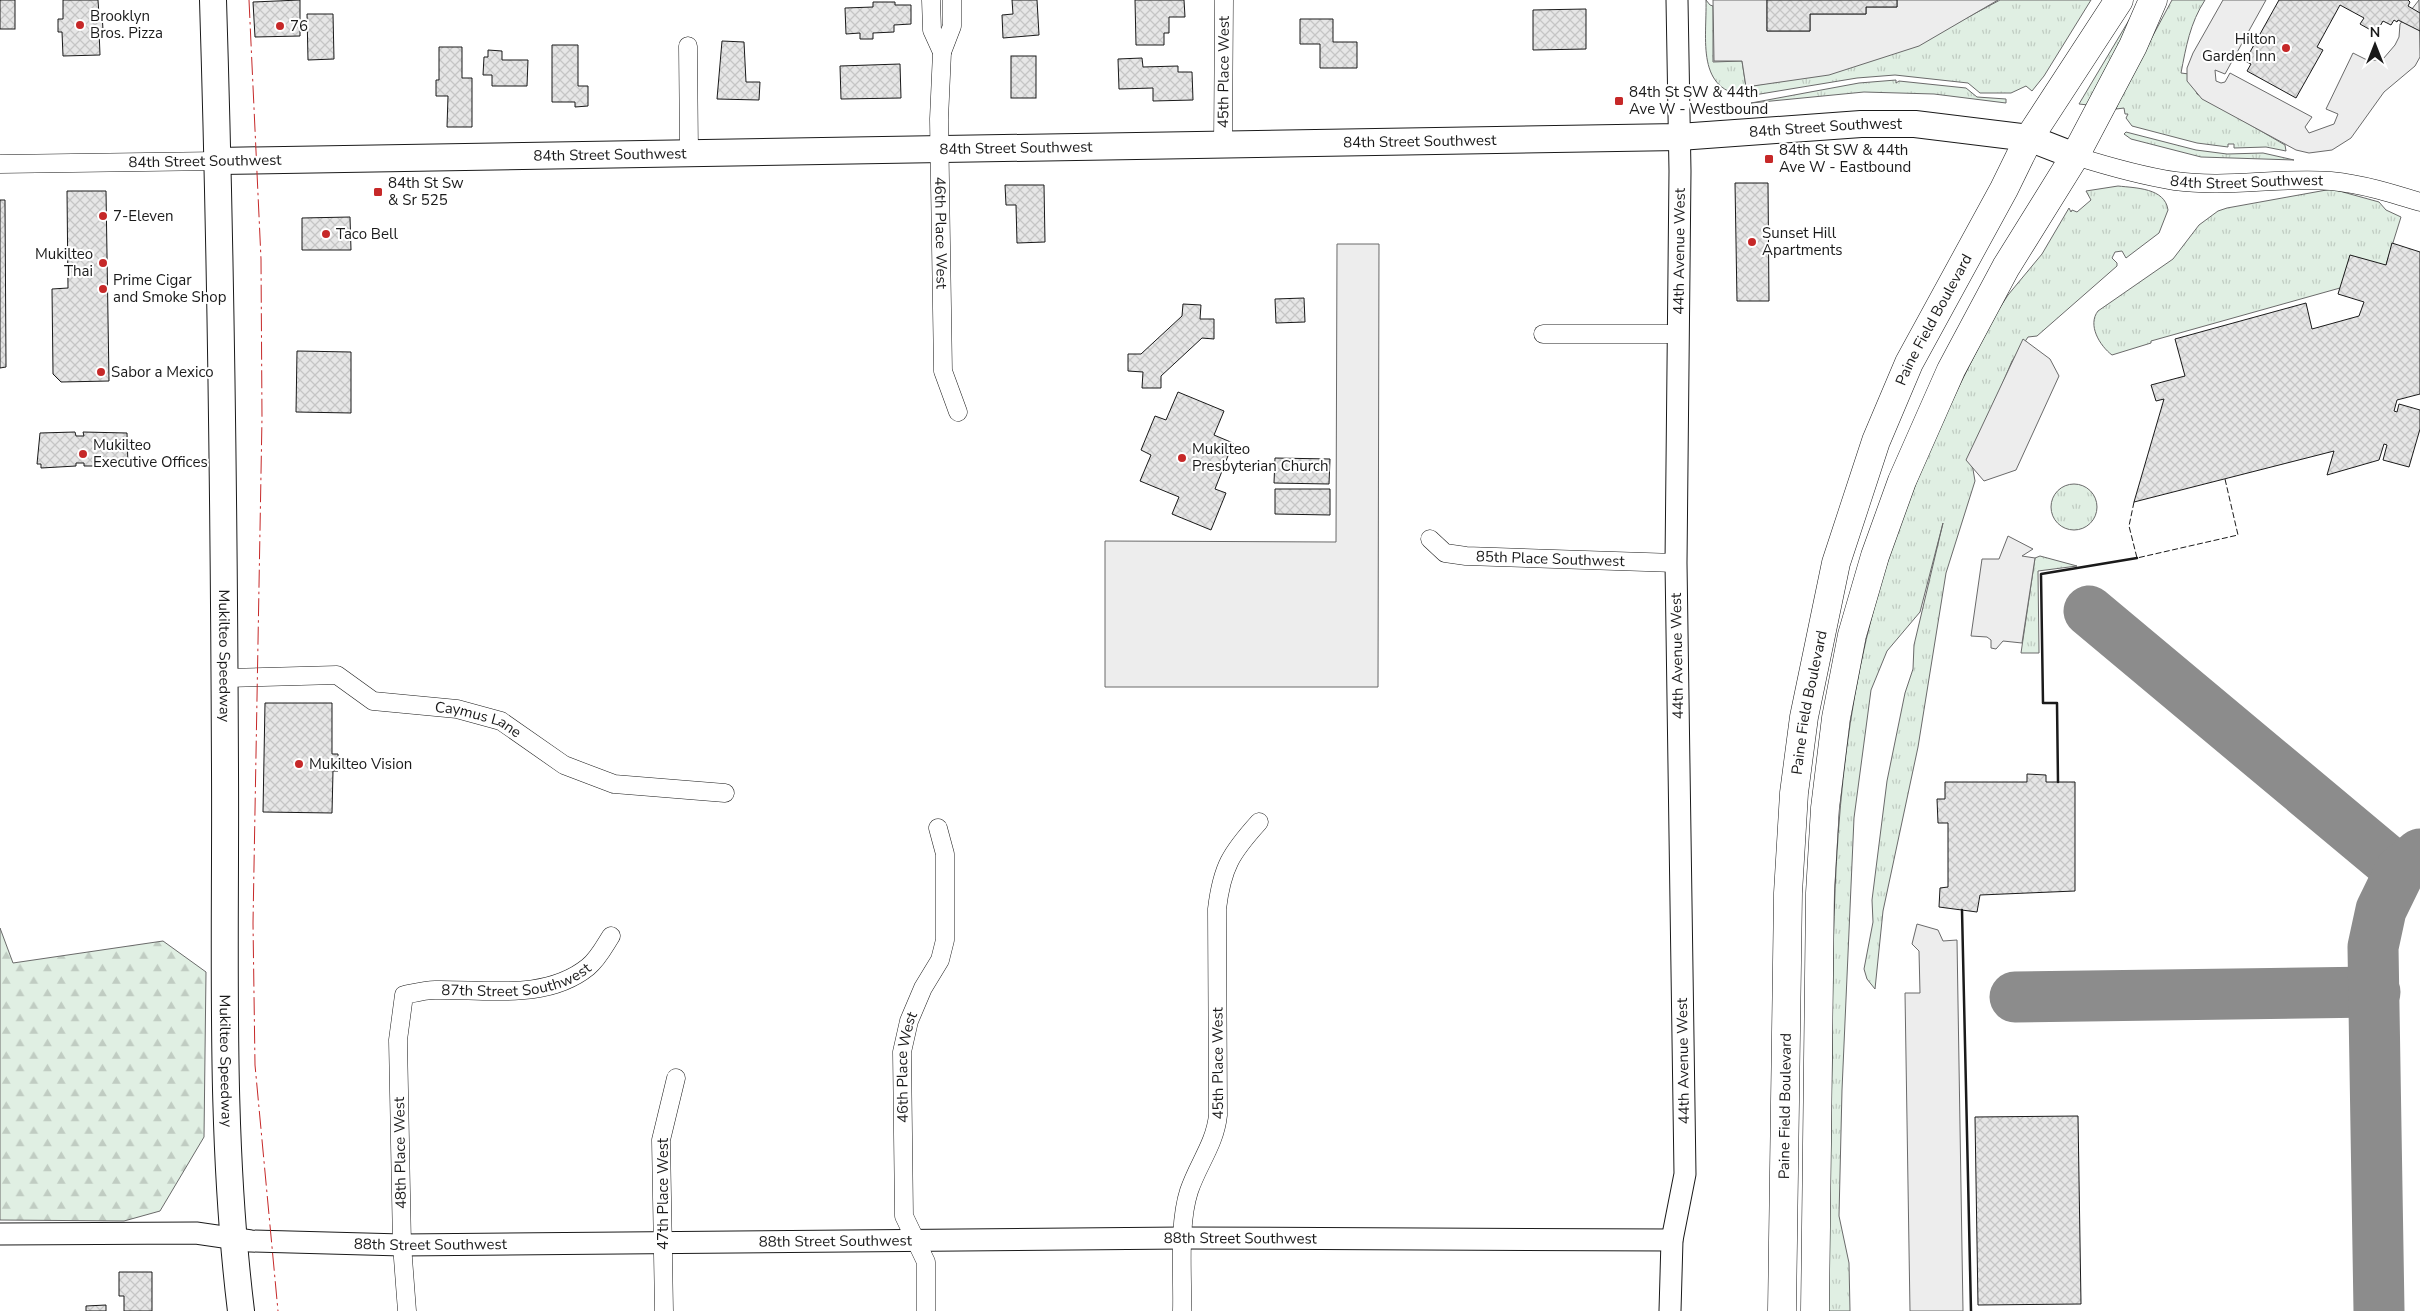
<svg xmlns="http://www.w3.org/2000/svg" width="2420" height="1311" font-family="'Nunito Sans',sans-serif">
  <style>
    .grass { fill: url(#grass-tufts); stroke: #6a6a6a }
    .forest { fill: url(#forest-firs); stroke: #6a6a6a }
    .parking { fill: #ededed; stroke: #6a6a6a }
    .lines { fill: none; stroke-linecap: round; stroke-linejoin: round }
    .taxiway { stroke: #8c8c8c; stroke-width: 51 }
    .building { fill: url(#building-cross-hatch); stroke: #1a1a1a }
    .minor-casing { stroke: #1a1a1a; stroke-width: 19 }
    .tertiary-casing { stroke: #1a1a1a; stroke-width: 23 }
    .primary-casing { stroke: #1a1a1a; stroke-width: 28 }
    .trunk-casing { stroke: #1a1a1a; stroke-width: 29 }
    .minor { stroke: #fff; stroke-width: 18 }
    .tertiary { stroke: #fff; stroke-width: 21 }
    .primary { stroke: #fff; stroke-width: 26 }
    .trunk { stroke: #fff; stroke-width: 28 }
    .fence { stroke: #1a1a1a; stroke-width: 1; stroke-dasharray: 6 2.5; stroke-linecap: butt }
    .wall { stroke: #1a1a1a; stroke-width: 2.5 }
    .power { stroke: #c62828; stroke-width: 1; stroke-dasharray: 18 4 2.5 4; stroke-linecap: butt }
    .poi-dot { fill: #c62828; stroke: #fff; stroke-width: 2 }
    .labels { text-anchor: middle; stroke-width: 4; stroke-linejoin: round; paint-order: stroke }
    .poi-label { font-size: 15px; fill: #1a1a1a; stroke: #fff; text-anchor: start }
    .street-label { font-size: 15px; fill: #1a1a1a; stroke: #fff }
  </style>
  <defs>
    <pattern id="grass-tufts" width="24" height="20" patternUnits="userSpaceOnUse" patternTransform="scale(1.25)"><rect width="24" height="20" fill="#e0efe3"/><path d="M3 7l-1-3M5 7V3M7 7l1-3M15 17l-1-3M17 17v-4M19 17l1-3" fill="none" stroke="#c0ccc2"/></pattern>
    <pattern id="forest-firs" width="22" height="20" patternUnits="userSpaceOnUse" patternTransform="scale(1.25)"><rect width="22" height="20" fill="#e0efe3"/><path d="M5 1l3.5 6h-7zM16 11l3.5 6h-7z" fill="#c0ccc2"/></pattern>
    <pattern id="building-cross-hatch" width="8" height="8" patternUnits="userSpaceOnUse" patternTransform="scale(1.25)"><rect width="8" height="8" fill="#e6e6e6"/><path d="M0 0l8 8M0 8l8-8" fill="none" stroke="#c5c5c5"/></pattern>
  </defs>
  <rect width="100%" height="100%" fill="#fff"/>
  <!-- grass -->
  <g class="grass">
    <path d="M 1706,0 L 1710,5 L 1713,6 L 1713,62 L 1742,61 L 1746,87 L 1797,78 L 1944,30 L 2000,0 L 2091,0 L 2044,76 L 2032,91 L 2026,86 L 2011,93 L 1980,93 L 1968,83 L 1895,75 L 1857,78 L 1748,96 C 1695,92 1707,39 1706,0 Z"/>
    <path d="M 2141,0 L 2088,105 L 2079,104 Z"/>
    <path d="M 2172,0 L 2205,0 C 2190,23 2186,47 2181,73 L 2189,74 L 2197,94 L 2285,145 L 2286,151 L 2266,147 L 2234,148 L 2234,144 L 2228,144 L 2228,147 L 2197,143 L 2132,126 L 2126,118 L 2128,114 L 2125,114 L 2124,108 L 2116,109 L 2121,95 Z"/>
    <path d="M 1896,80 L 1896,83 L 1899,81 L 1966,88 L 1977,97 L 2006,99 L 2006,103 L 1934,94 L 1864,92 L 1751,103 L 1859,83 Z"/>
    <path d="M 2126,132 L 2196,150 L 2227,154 L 2263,153 L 2294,160 L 2201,157 L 2131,139 L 2124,134 Z"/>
    <path d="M 2118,186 C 2136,188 2165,188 2168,210 L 2159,233 L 2126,258 L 2122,251 L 2115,252 L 2112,258 L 2117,263 L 2117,266 L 2037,336 L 2028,337 L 2012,361 L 1971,458 L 1975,481 L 1946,573 L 1918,747 L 1883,911 L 1875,989 L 1867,979 L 1864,969 L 1873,922 L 1872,900 L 1887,781 L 1905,693 L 1913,669 L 1914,645 L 1943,523 L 1920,612 L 1887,651 L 1871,690 L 1854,818 L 1842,1090 L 1839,1216 L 1849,1263 L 1850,1311 L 1828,1311 C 1829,1227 1831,1142 1832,1058 C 1833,905 1834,761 1873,612 C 1900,508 1947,406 1997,312 L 2008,295 L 2042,254 L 2069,208 L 2071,212 L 2072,210 L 2077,212 L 2091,200 L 2086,191 Z"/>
    <path d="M 2332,189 L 2379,202 L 2386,210 L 2401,217 L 2386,265 L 2340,288 L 2151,341 L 2151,343 L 2112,355 C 2100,346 2087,325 2098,311 L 2173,259 L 2199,225 L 2218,211 L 2227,208 Z"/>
    <circle cx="2074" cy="507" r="23"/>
    <path d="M 2040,556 L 2077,566 L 2038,571 L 2039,653 L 2021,653 L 2035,558 Z"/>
  </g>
  <!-- forest -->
  <path class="forest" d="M 0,928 L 13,963 L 163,941 L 206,972 L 204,1137 L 160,1211 L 124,1221 L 0,1220 Z"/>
  <!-- parking -->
  <g class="parking">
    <path d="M 1713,0 L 1767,0 L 1767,31 L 1810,31 L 1810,14 L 1866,14 L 1866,7 L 1897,7 L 1897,0 L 1998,0 L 1919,46 L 1829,75 L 1746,87 L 1742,61 L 1714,61 Z"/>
    <path d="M 2223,0 L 2266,0 L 2225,74 L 2215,70 L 2216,81 L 2221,83 L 2225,82 L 2230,73 L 2312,117 L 2305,127 L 2309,133 L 2334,124 L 2338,114 L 2326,109 L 2353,53 L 2369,61 L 2383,59 L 2395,45 L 2399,37 L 2400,24 L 2419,0 L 2420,57 L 2415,66 L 2384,92 L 2351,138 L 2332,150 L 2309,153 L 2296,150 L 2202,99 L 2187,81 L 2187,68 L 2193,53 Z"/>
    <path d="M 1337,244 L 1379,244 L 1378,687 L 1105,687 L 1105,541 L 1336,542 Z"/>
    <path d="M 2023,339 L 2050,359 L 2059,376 L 2016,470 L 1984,481 L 1966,460 Z"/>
    <path d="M 2008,536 L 2033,549 L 2022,556 L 2035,558 L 2022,643 L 2003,641 L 1996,649 L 1991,648 L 1991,640 L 1987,637 L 1971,636 L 1982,559 L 1999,559 Z"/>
    <path d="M 1917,924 L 1938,930 L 1943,941 L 1957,940 L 1963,1311 L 1910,1311 L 1905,993 L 1920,993 L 1919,951 L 1912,944 Z"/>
  </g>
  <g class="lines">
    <!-- taxiway -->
    <g class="taxiway">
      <path d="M 2089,611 L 2400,871"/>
      <path d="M 2015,997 L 2375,992"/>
      <path d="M 2379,1311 L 2373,947 L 2381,910 L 2400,871 L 2420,854"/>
    </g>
  </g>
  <!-- building -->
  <g class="building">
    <rect x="0" y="0" width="15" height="29"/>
    <path d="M 63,0 L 98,0 L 99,15 L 102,14 L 103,30 L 99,30 L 100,55 L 63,56 L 62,32 L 58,32 L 58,19 L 63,19 Z"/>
    <path d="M 300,0 L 300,36 L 255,37 L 253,2 Z"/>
    <path d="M 1012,0 L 1037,0 L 1039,35 L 1003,38 L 1002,15 L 1013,14 Z"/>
    <path d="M 1135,0 L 1184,0 L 1185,17 L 1169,17 L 1169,33 L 1164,33 L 1164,45 L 1136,45 Z"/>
    <path d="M 1767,0 L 1897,0 L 1897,7 L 1866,7 L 1866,14 L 1810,14 L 1810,31 L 1767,31 Z"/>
    <path d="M 2279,0 L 2408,0 L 2410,2 L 2408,6 L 2420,13 L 2420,31 L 2398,20 L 2397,22 L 2394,20 L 2391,25 L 2383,21 L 2376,33 L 2360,24 L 2364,18 L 2340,5 L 2317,47 L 2323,50 L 2296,98 L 2247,71 L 2251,64 L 2245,61 Z"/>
    <path d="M 873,2 L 895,2 L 895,5 L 911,5 L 911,24 L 894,25 L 894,32 L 873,33 L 873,39 L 860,39 L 860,33 L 846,34 L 845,8 L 873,7 Z"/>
    <path d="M 1586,9 L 1586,49 L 1533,50 L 1533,10 Z"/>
    <path d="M 307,14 L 333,14 L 334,59 L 308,60 Z"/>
    <path d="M 1300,19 L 1333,19 L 1333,42 L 1357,42 L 1357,68 L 1320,68 L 1320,44 L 1300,44 Z"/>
    <path d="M 722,41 L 744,42 L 746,82 L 760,82 L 759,100 L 717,99 Z"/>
    <path d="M 552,45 L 578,45 L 578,86 L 588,86 L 588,106 L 575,107 L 575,102 L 552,102 Z"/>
    <path d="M 439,47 L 462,47 L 462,78 L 472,78 L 472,127 L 447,127 L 448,96 L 436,96 L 436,80 L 439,80 Z"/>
    <path d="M 488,50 L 502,51 L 502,60 L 528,60 L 527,86 L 492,86 L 492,75 L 483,75 L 484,57 L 488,57 Z"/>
    <rect x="1011" y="56" width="25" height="42"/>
    <path d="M 1142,58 L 1143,67 L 1178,66 L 1178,72 L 1192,72 L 1193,100 L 1153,101 L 1153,88 L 1119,89 L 1118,59 Z"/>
    <path d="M 900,64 L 901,98 L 841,99 L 840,66 Z"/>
    <path d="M 1735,183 L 1768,183 L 1769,301 L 1737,301 Z"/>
    <path d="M 1005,185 L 1044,185 L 1045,242 L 1017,243 L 1016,205 L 1006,205 Z"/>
    <path d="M 67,191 L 106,191 L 109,381 L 61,382 L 53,374 L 52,289 L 68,288 Z"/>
    <path d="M 0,200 L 5,200 L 6,367 L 0,368 Z"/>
    <path d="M 350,217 L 351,250 L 302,250 L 302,218 Z"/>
    <path d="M 2392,243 L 2420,252 L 2420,394 L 2397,400 L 2394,411 L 2397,412 L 2399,404 L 2420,410 L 2420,429 L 2409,467 L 2383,460 L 2387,445 L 2384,444 L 2379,460 L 2327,475 L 2334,451 L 2134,502 L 2164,399 L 2156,401 L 2151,385 L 2185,376 L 2175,339 L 2306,303 L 2312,329 L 2359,316 L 2364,302 L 2338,294 L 2350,255 L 2386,265 Z"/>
    <path d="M 1304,298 L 1305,322 L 1276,323 L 1275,299 Z"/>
    <path d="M 1183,304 L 1201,305 L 1200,319 L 1214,319 L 1214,339 L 1202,338 L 1161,376 L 1161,388 L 1142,388 L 1143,372 L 1128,371 L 1128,354 L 1141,354 L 1182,316 Z"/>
    <path d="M 297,351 L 351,352 L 351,413 L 296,412 Z"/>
    <path d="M 1178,392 L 1224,411 L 1214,435 L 1233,443 L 1215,489 L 1226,493 L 1211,530 L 1172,514 L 1179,497 L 1140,481 L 1151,455 L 1141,450 L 1155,416 L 1166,420 Z"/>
    <path d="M 75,432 L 76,436 L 84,436 L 83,432 L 127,433 L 128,466 L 84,466 L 84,463 L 76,463 L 76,466 L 41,468 L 41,464 L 37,464 L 40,433 Z"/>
    <path d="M 1275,458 L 1330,459 L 1329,484 L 1274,483 Z"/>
    <path d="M 1275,489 L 1330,489 L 1330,515 L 1275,514 Z"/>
    <path d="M 265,703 L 332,703 L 332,754 L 338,754 L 338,771 L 333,771 L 332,813 L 263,812 Z"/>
    <path d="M 2027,774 L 2046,775 L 2046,782 L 2075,782 L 2075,891 L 1980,895 L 1977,912 L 1939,907 L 1940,888 L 1948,887 L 1948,823 L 1938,823 L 1937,799 L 1945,799 L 1945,782 L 2027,782 Z"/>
    <path d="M 2078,1116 L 2081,1304 L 1978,1305 L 1975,1117 Z"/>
    <path d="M 119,1272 L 152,1272 L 152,1311 L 124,1311 L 124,1296 L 119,1296 Z"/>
    <path d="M 106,1305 L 106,1311 L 86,1311 L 86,1306 Z"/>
  </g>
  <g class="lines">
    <!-- minor casing -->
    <g class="minor-casing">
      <g id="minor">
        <path id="s1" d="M 931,0 L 932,30 L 942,52 L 939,119 L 943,371 L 958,412"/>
        <path d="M 688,46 L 689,152"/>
        <path d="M 942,52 L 952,26 L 952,0"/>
        <path id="s2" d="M 1223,146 L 1224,0"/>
        <path id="s3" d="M 2075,156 C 2107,166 2142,176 2175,181 C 2227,188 2279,177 2331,181 C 2362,184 2391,193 2420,202"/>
        <path d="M 0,164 L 218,161"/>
        <path d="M 1543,334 L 1678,334"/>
        <path id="s4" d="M 1430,539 L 1445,553 L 1466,556 L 1676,563"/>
        <path id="s5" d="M 225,678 L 337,675 L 373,701 L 457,709 L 501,721 L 564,765 L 614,784 L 725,793"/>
        <path id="s6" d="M 407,1311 L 402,1245 L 398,1040 L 404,995 C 414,993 425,990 435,990 C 485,989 546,1001 588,967 C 598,959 604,947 611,936"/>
        <path d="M 664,1311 L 661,1140 L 676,1078"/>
        <path id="s7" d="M 926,1311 L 926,1262 L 904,1216 L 902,1052 L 909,1021 L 923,988 L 940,960 L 945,940 L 945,854 L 938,828"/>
        <path id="s8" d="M 1182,1311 C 1183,1275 1178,1225 1189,1191 C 1198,1164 1215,1144 1218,1115 L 1217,909 C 1222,867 1231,853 1259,822"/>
      </g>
    </g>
    <!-- tertiary casing -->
    <g class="tertiary-casing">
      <g id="tertiary">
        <path id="s9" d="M 0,1234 L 196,1233 L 251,1241 L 402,1245 L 1183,1238 L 1672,1240"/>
        <path id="s10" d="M 1670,1311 L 1672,1240 L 1685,1174 L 1676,563 L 1680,171 L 1677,0"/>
      </g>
    </g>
    <!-- primary casing -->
    <g class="primary-casing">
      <g id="primary">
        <path id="s11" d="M 213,0 C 221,257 224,514 225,771 C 226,951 219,1132 241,1311"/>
        <path id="s12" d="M 218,161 L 1679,137 L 1861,124 L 1915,124 L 2029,138 L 2075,156"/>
      </g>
    </g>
    <!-- trunk casing -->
    <g class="trunk-casing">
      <g id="trunk">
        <path id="s13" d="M 1782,1311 L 1788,893 L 1794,793 L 1804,717 L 1836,563 L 1876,441 L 1909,363 L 2004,189 L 2029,138 L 2119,0"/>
        <path d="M 1815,1311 L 1820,893 L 1825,808 L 1836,718 L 1852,635 L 1875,556 L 1902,481 L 1951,370 L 2006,267 L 2075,156 L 2133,46 L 2153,0"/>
      </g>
    </g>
    <!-- minor -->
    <use href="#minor" class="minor"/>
    <!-- tertiary -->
    <use href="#tertiary" class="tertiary"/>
    <!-- primary -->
    <use href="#primary" class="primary"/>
    <!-- trunk -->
    <use href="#trunk" class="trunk"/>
    <!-- fence -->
    <path class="fence" d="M 2134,502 L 2129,526 L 2137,558 L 2238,535 L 2225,479"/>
    <!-- wall -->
    <g class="wall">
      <path d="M 2058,782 L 2057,703 L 2043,703 L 2041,574 L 2137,558"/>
      <path d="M 1962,910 L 1971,1311"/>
    </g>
    <!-- power -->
    <path class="power" d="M 249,0 L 261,259 L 262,418 L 253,923 L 255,1065 L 278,1311"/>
  </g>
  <!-- markers -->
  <g class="poi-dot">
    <circle cx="80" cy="25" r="5"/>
    <circle cx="280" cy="26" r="5"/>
    <circle cx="2286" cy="48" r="5"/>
    <rect x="1614" y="96" width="10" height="10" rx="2.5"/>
    <rect x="1764" y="154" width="10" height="10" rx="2.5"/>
    <rect x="373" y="187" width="10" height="10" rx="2.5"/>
    <circle cx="103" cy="216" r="5"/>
    <circle cx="326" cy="234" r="5"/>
    <circle cx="1752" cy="242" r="5"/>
    <circle cx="103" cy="263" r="5"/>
    <circle cx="103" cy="289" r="5"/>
    <circle cx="101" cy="372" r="5"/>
    <circle cx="83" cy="454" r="5"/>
    <circle cx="1182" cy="458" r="5"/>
    <circle cx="299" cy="764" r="5"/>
  </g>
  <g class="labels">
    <!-- poi labels -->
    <g class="poi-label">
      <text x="90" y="21">Brooklyn<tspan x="90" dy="17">Bros. Pizza</tspan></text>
      <text x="290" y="31">76</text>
      <text x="2276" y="44" text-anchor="end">Hilton<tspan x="2276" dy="17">Garden Inn</tspan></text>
      <text x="1629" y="97">84th St SW &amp; 44th<tspan x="1629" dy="17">Ave W - Westbound</tspan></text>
      <text x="1779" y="155">84th St SW &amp; 44th<tspan x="1779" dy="17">Ave W - Eastbound</tspan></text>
      <text x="388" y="188">84th St Sw<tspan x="388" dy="17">&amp; Sr 525</tspan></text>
      <text x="113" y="221">7-Eleven</text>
      <text x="1762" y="238">Sunset Hill<tspan x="1762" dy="17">Apartments</tspan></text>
      <text x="336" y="239">Taco Bell</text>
      <text x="93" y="259" text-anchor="end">Mukilteo<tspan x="93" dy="17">Thai</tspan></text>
      <text x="113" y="285">Prime Cigar<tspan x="113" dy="17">and Smoke Shop</tspan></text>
      <text x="111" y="377">Sabor a Mexico</text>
      <text x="93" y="450">Mukilteo<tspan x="93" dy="17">Executive Offices</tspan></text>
      <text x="1192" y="454">Mukilteo<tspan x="1192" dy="17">Presbyterian Church</tspan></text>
      <text x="309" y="769">Mukilteo Vision</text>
    </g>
    <!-- street labels -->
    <g class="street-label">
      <text dy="5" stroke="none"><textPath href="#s2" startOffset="74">45th Place West</textPath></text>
      <text dy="5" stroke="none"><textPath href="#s12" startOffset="1608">84th Street Southwest</textPath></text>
      <text dy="5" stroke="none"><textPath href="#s12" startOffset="1202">84th Street Southwest</textPath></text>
      <text dy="5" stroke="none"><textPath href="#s12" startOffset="798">84th Street Southwest</textPath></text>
      <text dy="5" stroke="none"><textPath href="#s12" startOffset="392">84th Street Southwest</textPath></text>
      <text transform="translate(205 161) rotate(-1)" y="5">84th Street Southwest</text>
      <text dy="5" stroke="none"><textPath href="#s3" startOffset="175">84th Street Southwest</textPath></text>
      <text dy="5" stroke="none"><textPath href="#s1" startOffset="235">46th Place West</textPath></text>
      <text dy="5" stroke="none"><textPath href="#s10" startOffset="1061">44th Avenue West</textPath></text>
      <text dy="5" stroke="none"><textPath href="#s13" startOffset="1015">Paine Field Boulevard</textPath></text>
      <text dy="5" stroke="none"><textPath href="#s4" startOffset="126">85th Place Southwest</textPath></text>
      <text dy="5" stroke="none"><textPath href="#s11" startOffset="656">Mukilteo Speedway</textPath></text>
      <text transform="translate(1677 656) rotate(-91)" y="5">44th Avenue West</text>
      <text dy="5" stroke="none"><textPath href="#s13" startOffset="610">Paine Field Boulevard</textPath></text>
      <text dy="5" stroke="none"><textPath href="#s5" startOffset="264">Caymus Lane</textPath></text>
      <text dy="5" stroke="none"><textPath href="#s6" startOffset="431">87th Street Southwest</textPath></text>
      <text dy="5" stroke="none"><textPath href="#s11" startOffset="1061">Mukilteo Speedway</textPath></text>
      <text transform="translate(1683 1061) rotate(-91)" y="5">44th Avenue West</text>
      <text dy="5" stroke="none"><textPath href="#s8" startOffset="254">45th Place West</textPath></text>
      <text dy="5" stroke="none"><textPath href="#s7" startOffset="249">46th Place West</textPath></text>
      <text dy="5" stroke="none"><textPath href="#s13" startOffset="205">Paine Field Boulevard</textPath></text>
      <text transform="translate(400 1153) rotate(-91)" y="5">48th Place West</text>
      <text transform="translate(663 1194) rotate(-90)" y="5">47th Place West</text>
      <text dy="5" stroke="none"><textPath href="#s9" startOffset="1241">88th Street Southwest</textPath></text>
      <text dy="5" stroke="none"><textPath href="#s9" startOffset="836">88th Street Southwest</textPath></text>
      <text dy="5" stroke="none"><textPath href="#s9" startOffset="431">88th Street Southwest</textPath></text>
    </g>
  </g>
  <!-- north arrow -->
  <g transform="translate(2375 45)" stroke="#ffffff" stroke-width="4" paint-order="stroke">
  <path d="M0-4L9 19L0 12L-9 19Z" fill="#1a1a1a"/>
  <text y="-8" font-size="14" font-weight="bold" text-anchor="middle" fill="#1a1a1a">N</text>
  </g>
</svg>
